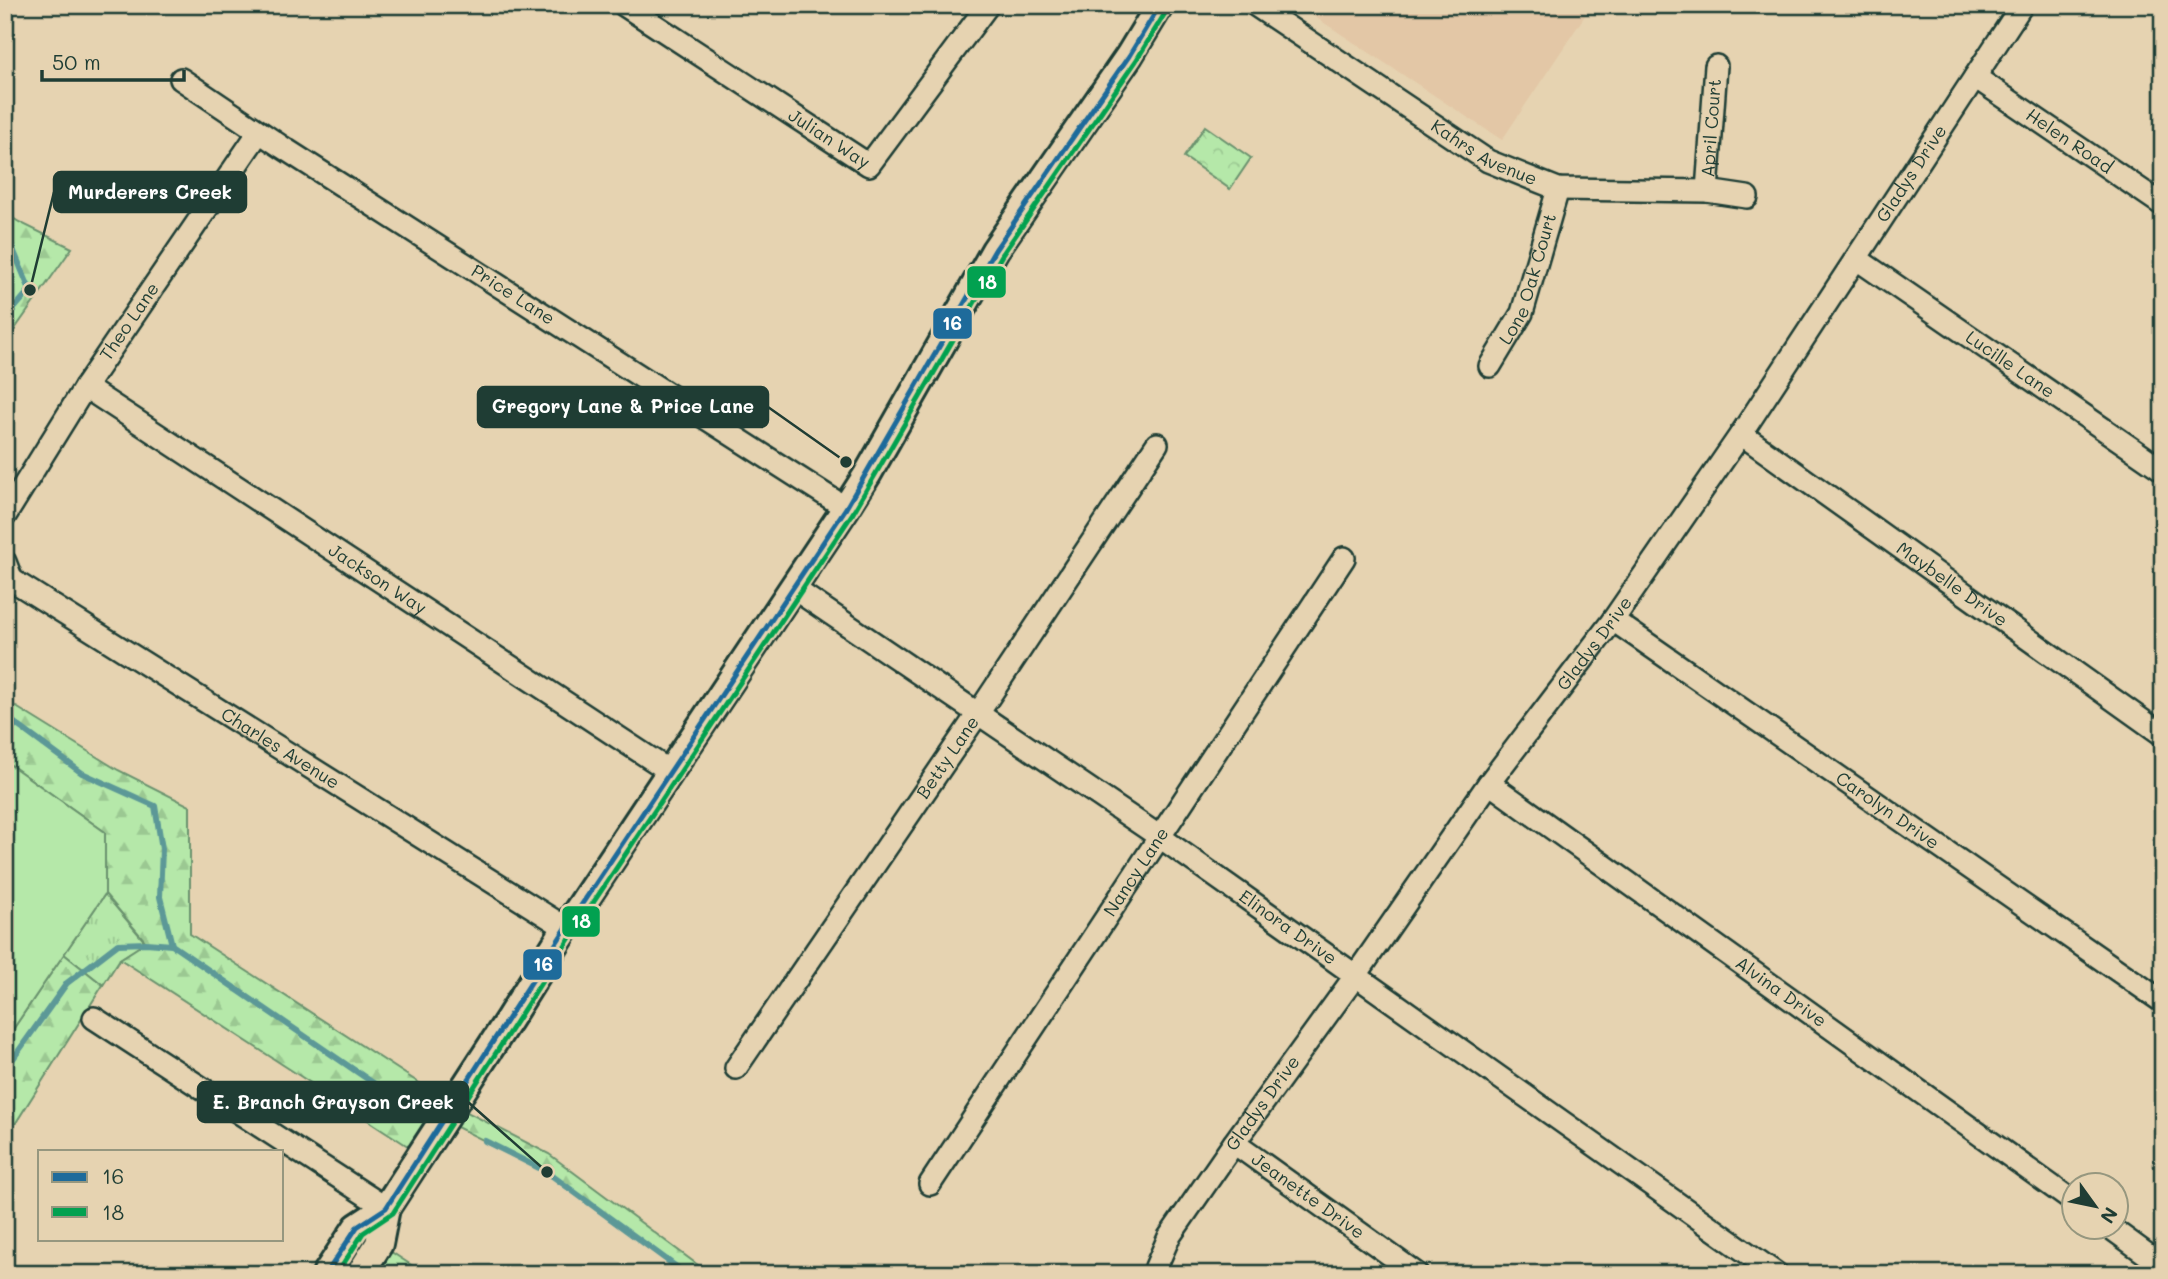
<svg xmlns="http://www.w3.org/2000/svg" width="2168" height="1279" font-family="Mali,sans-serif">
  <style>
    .built { fill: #e3c7a6 }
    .grass { fill: url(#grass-tufts); stroke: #6a926e; stroke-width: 2 }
    .forest { fill: url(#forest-firs); stroke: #6a926e; stroke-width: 2 }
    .park { fill: url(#park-crowns); stroke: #6a926e; stroke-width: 2 }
    .pitch { fill: #b5e8a9; stroke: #6a926e; stroke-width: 2 }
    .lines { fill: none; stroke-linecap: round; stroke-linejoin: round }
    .stream { stroke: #5b9897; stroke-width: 6 }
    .minor-casing { stroke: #1f3d34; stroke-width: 26 }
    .major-casing { stroke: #1f3d34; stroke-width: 32 }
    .minor { stroke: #e6d3b1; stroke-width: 21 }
    .major { stroke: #e6d3b1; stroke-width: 26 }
    .bus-1-casing { stroke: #e6d3b1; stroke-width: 10 }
    .bus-2-casing { stroke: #e6d3b1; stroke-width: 10 }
    .bus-1 { stroke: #1e6b9b; stroke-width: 5 }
    .bus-2 { stroke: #02a150; stroke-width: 5 }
    .labels { text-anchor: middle; stroke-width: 5; stroke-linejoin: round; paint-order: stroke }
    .street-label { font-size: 18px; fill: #1f3d34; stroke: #e6d3b1 }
    .leader { fill: none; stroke: #1f3d34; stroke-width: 2.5 }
    .callout-dot { fill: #1f3d34; stroke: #e6d3b1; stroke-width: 2.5 }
    .callout { fill: #1f3d34; stroke: #1f3d34; stroke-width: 2.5 }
    .callout-label { font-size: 19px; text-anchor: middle; font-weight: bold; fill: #fff }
    .line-badge { stroke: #e6d3b1; stroke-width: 2.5 }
    .badge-label { font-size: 19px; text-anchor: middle; font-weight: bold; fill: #fff }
  </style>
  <defs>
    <pattern id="grass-tufts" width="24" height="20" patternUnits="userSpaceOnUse" patternTransform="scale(1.75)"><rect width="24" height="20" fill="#b5e8a9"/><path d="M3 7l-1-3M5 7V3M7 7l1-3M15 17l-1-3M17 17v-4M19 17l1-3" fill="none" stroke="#9bc892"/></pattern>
    <pattern id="forest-firs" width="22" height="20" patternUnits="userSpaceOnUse" patternTransform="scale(1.75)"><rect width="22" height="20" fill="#b5e8a9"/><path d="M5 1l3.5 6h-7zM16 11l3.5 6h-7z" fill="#9bc892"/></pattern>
    <pattern id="park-crowns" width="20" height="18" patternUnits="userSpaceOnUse" patternTransform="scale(1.75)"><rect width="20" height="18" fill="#b5e8a9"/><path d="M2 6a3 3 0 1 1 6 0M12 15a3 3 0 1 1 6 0" fill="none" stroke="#9bc892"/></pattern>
  </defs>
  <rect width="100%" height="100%" fill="#e6d3b1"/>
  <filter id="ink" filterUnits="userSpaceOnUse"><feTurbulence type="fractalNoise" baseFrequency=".0143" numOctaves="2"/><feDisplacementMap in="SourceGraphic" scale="14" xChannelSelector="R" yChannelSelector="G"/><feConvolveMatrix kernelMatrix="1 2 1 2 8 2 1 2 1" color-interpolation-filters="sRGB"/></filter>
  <g filter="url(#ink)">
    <!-- built -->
    <path class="built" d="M 1297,5 L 1592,5 L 1502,140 Z"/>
    <!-- grass -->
    <path class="grass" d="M 105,894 L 146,943 L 120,959 L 103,985 L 64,954 Z"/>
    <!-- forest -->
    <g class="forest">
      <path d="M 5,213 L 19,222 L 72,248 L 5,343 Z"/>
      <path d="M 5,700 L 118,770 L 190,806 L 190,934 L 453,1105 L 549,1154 L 710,1274 L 686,1274 L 547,1172 L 443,1120 L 420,1154 L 120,959 L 146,942 L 105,894 L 105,832 L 5,761 Z"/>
      <path d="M 64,954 L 103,985 L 5,1140 L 5,1041 Z"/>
    </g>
    <!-- park -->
    <g class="park">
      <path d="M 1205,126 L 1251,158 L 1230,189 L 1184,157 Z"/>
      <path d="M 379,1244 L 425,1274 L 360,1274 Z"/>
    </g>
    <!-- pitch -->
    <path class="pitch" d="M 5,761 L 105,832 L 105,894 L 5,1041 Z"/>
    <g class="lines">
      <!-- stream -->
      <g class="stream">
        <path d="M 5,239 L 10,242 L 30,290 L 5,319"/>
        <path d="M 5,716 L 82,773 L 155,806 L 162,849 L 160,897 L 172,945"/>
        <path d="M 5,1070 L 67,983 L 118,944 L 146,943 L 172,945 L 398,1100"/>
        <path d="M 485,1141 L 547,1172 L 686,1274"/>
      </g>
      <!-- minor casing -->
      <g class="minor-casing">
        <g id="minor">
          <path id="s1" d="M 624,5 L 869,165 L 988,5"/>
          <path id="s2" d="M 1255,5 L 1488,161 L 1558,189 L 1707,191 L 1747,197"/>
          <path id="s3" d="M 1975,77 L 2163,205"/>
          <path id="s4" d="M 181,79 L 282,147 L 846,508"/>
          <path id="s5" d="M 1707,191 L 1716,66"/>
          <path id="s6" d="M 1857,259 L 2163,470"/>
          <path id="s7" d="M 1490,366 L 1522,313 L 1558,189"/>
          <path id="s8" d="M 85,387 L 671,772"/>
          <path id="s9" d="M 1741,434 L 2163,735"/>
          <path id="s10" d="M 5,516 L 85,387 L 259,132"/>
          <path id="s11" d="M 5,562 L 12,580 L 566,928"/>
          <path id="s12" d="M 793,588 L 1160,837 L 1777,1274"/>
          <path id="s13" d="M 1613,620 L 2163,1002"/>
          <path id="s14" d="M 1489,783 L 2074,1202"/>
          <path d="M 94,1018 L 386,1208"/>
          <path id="s15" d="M 736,1068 L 977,715 L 1157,444"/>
          <path id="s16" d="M 1234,1143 L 1417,1274"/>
          <path id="s17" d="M 930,1184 L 1344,558"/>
          <path d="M 2108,1226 L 2163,1266"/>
          <path id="s18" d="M 1156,1274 L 1156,1267 L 1169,1237 L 1234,1143 L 1356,975 L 1489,783 L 1613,620 L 1741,434 L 2022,5"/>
        </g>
      </g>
      <!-- major casing -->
      <g class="major-casing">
        <g id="major">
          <path d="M 326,1274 L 357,1227 L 386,1208 L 509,1019 L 566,928 L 846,508 L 867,475 L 995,250 L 1129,56 L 1160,5"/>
          <path d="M 360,1274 L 379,1244 L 386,1208"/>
        </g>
      </g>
      <!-- minor -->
      <use href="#minor" class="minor"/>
      <!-- major -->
      <use href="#major" class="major"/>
      <!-- bus-1 casing -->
      <g class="bus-1-casing">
        <path id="bus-1" d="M 326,1274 L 357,1227 L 386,1208 L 566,928 L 846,508 L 995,250 L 1129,56 L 1160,5"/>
      </g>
      <!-- bus-2 casing -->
      <g class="bus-2-casing">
        <path id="bus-2" d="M 337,1274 L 363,1233 L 393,1213 L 573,933 L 853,513 L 1002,255 L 1136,61 L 1167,10"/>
      </g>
      <!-- bus-1 -->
      <use href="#bus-1" class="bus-1"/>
      <!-- bus-2 -->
      <use href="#bus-2" class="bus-2"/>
    </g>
  </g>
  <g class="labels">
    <!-- street labels -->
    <g class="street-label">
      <text dy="6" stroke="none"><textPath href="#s5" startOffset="63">April Court</textPath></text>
      <text dy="6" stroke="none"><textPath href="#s1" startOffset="245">Julian Way</textPath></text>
      <text dy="6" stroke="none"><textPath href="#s3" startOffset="114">Helen Road</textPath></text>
      <text dy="6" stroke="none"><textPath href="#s2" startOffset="273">Kahrs Avenue</textPath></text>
      <text dy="6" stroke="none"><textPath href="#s18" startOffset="1337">Gladys Drive</textPath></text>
      <text dy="6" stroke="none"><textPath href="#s7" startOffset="96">Lone Oak Court</textPath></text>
      <text dy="6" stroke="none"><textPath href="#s4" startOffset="396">Price Lane</textPath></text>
      <text dy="6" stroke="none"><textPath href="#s10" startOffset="231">Theo Lane</textPath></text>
      <text dy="6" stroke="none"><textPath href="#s6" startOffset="186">Lucille Lane</textPath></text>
      <text dy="6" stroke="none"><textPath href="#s8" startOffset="350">Jackson Way</textPath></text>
      <text dy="6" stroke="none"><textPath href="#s9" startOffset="259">Maybelle Drive</textPath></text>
      <text dy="6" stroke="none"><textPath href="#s18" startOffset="770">Gladys Drive</textPath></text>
      <text dy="6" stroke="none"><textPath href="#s11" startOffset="336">Charles Avenue</textPath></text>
      <text dy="6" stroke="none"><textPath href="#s15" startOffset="376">Betty Lane</textPath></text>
      <text dy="6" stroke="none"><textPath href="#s13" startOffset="334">Carolyn Drive</textPath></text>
      <text dy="6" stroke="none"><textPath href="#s17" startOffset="374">Nancy Lane</textPath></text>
      <text dy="6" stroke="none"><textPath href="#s12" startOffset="600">Elinora Drive</textPath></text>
      <text dy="6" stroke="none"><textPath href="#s14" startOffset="359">Alvina Drive</textPath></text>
      <text dy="6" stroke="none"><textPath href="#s18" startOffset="203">Gladys Drive</textPath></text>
      <text dy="6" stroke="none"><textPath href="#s16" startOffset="91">Jeanette Drive</textPath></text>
    </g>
  </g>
  <!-- callouts -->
  <path class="leader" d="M30 290L54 192M846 462L768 407M547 1172L468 1102"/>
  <g class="callout-dot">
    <circle cx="30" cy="290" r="7"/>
    <circle cx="846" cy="462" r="7"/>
    <circle cx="547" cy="1172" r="7"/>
  </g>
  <g class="callout">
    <rect x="54" y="172" width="192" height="40" rx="7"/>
    <rect x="478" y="387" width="290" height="40" rx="7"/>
    <rect x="198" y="1082" width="270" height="40" rx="7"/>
  </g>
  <g class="callout-label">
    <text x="150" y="199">Murderers Creek</text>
    <text x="623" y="413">Gregory Lane &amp; Price Lane</text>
    <text x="333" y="1109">E. Branch Grayson Creek</text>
  </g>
  <g class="line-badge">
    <rect x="966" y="265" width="41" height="34" rx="7" fill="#02a150"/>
    <rect x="932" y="307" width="41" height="33" rx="7" fill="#1e6b9b"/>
    <rect x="561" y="905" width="40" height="33" rx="7" fill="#02a150"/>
    <rect x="522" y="948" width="41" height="33" rx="7" fill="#1e6b9b"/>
  </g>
  <g class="badge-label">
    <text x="987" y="289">18</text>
    <text x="952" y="330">16</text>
    <text x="581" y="928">18</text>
    <text x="543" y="971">16</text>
  </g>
  <!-- margin -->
  <rect width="2168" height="1279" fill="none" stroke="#e6d3b1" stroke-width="28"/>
  <rect x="14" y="14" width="2140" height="1251" fill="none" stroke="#1f3d34" stroke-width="2.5" filter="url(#ink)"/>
  <!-- legend -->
  <rect x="38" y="1150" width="245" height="91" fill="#e6d3b1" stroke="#96977f" stroke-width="2"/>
  <rect x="52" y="1172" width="35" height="10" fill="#1e6b9b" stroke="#96977f" stroke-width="2"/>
  <text x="102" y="1184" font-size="21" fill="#1f3d34">16</text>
  <rect x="52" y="1207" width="35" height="10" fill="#02a150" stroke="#96977f" stroke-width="2"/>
  <text x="102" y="1220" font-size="21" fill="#1f3d34">18</text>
  <!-- north arrow -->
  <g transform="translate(2095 1206) rotate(123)"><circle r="33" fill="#e6d3b1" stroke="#96977f" stroke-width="2"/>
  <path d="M0-5L12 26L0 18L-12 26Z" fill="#1f3d34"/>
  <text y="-10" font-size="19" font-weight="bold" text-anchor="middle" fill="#1f3d34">N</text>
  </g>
  <!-- scale -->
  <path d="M42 70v10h142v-10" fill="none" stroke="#1f3d34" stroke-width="3.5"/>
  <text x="52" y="70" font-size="21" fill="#1f3d34" stroke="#e6d3b1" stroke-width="5" paint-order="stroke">50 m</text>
</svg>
